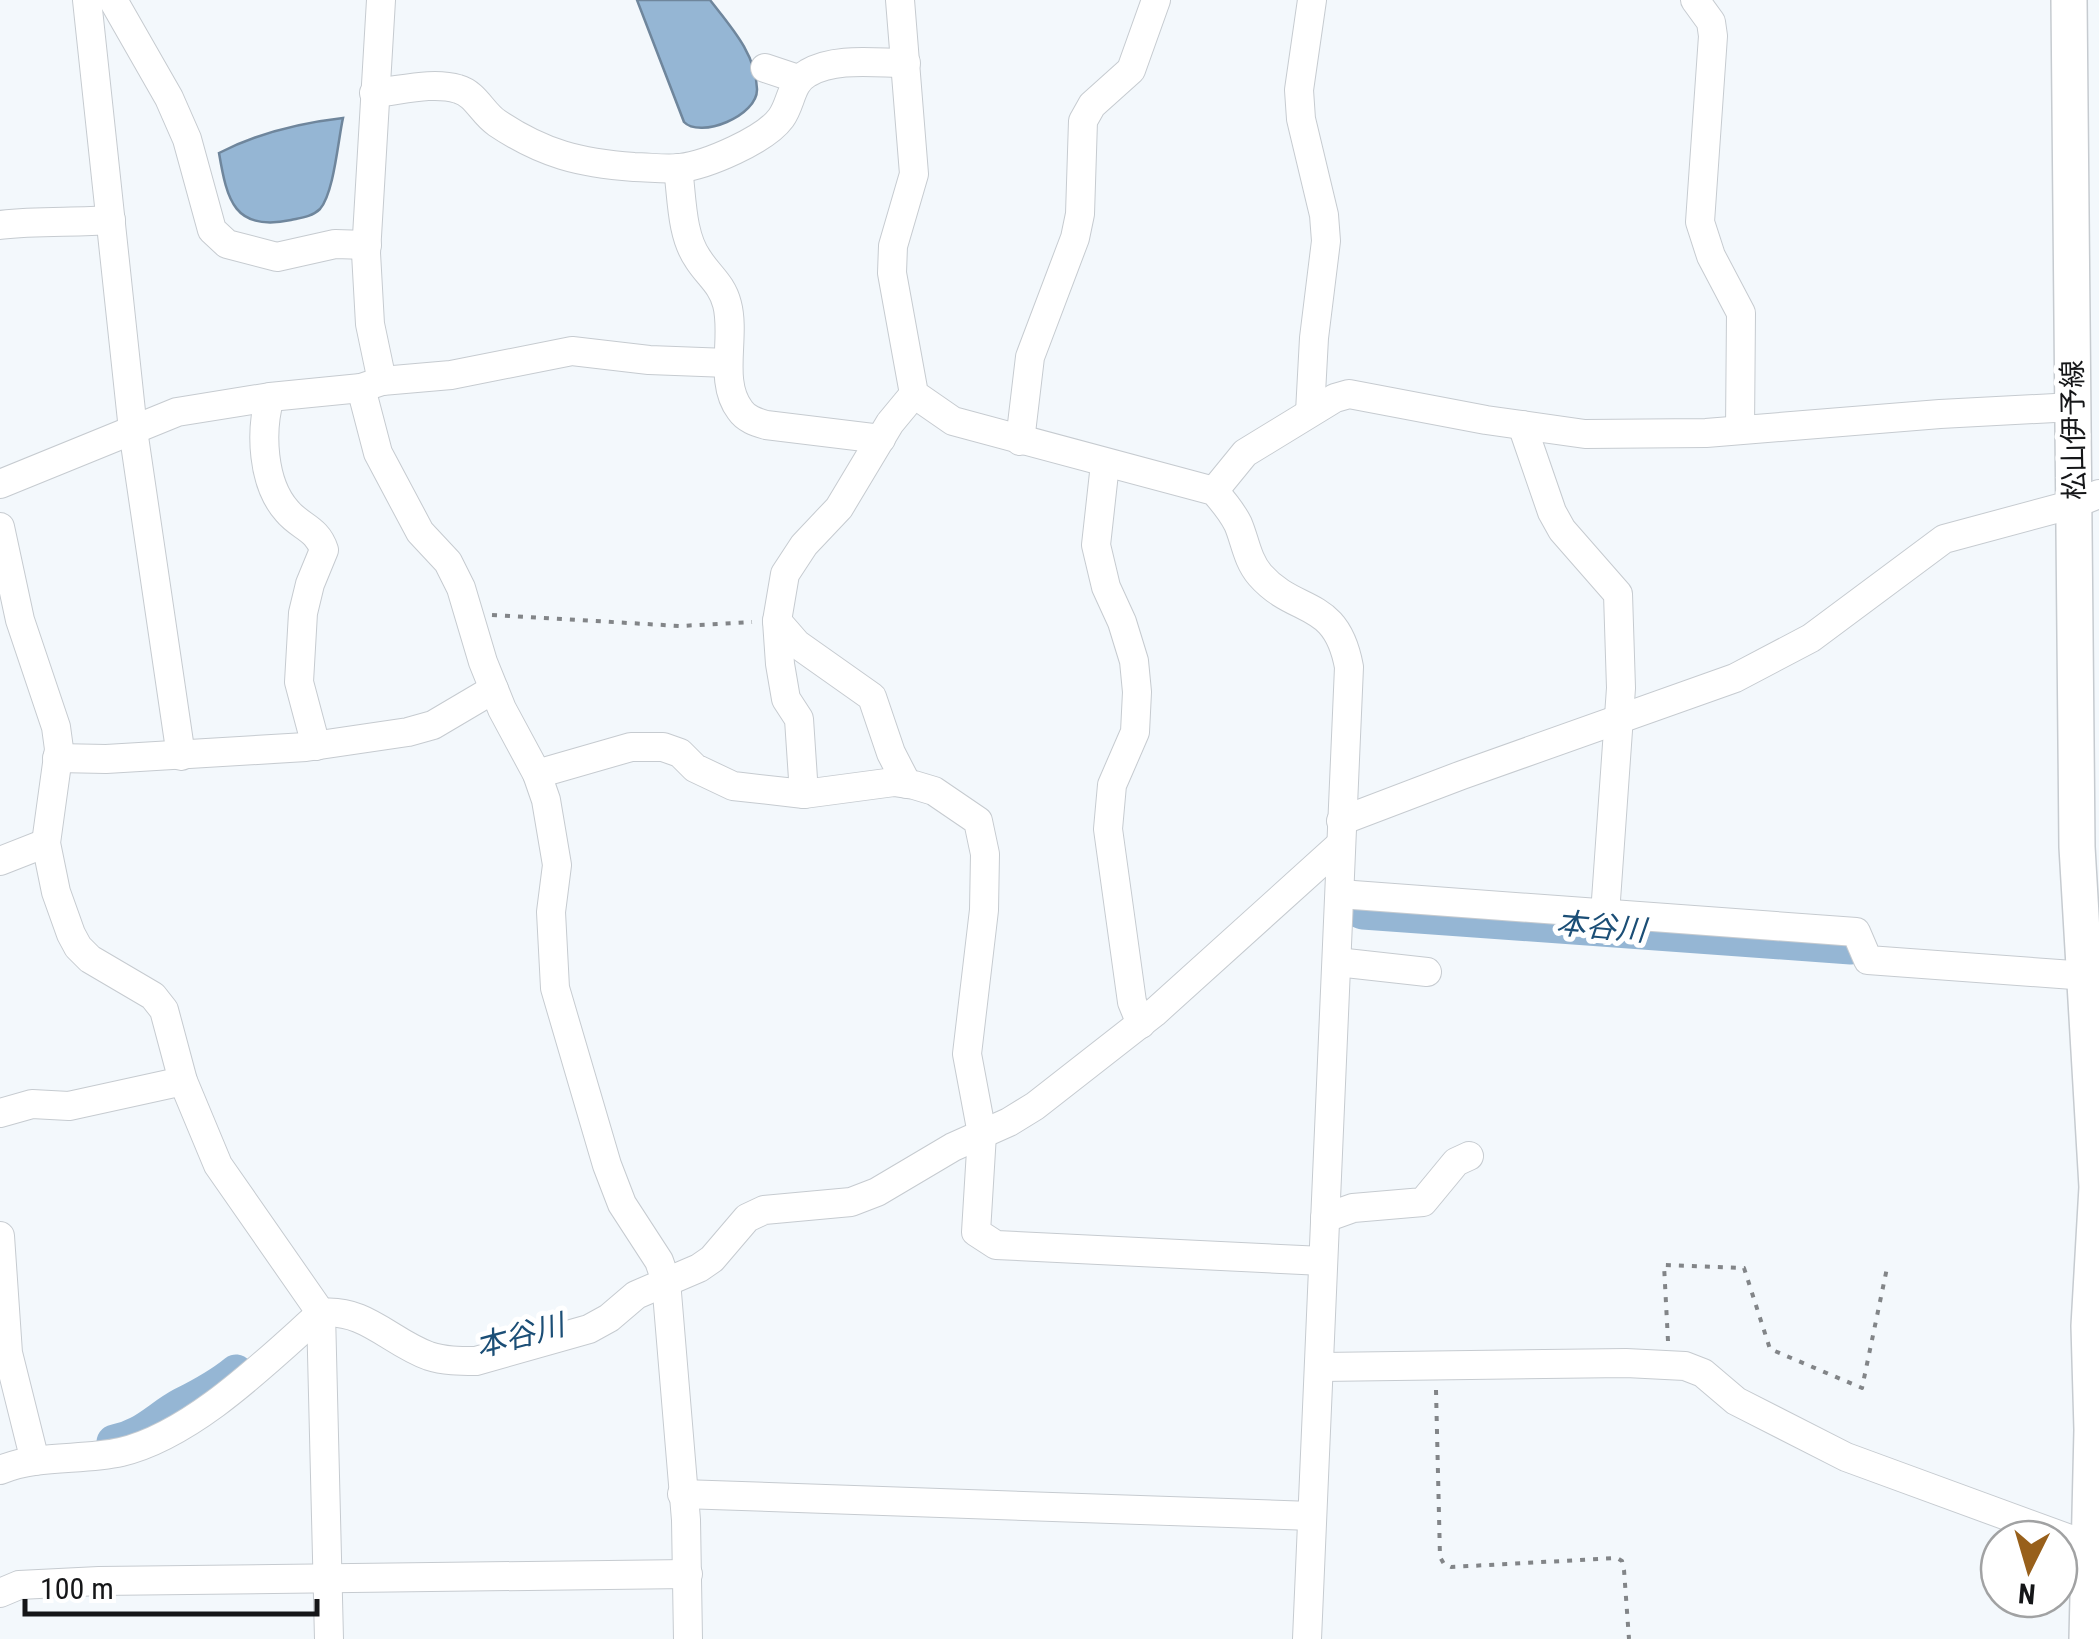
<svg xmlns="http://www.w3.org/2000/svg" width="2099" height="1639" font-family="'Roboto Condensed','Noto Sans JP',sans-serif">
  <style>
    .water { fill: #95b6d4; stroke: #6f869c; stroke-width: 2.5 }
    .lines { fill: none; stroke-linecap: round; stroke-linejoin: round }
    .river { stroke: #95b6d4; stroke-width: 35 }
    .minor-casing { stroke: #c6cbd0; stroke-width: 30 }
    .major-casing { stroke: #c6cbd0; stroke-width: 38 }
    .path { stroke: #828588; stroke-width: 4; stroke-dasharray: 5 8; stroke-linecap: butt }
    .minor { stroke: #fff; stroke-width: 28 }
    .major { stroke: #fff; stroke-width: 35 }
    .labels { text-anchor: middle; stroke-width: 10; stroke-linejoin: round; paint-order: stroke }
    .street-label { font-size: 28px; fill: #151618; stroke: #fff }
    .water-label { font-size: 30px; font-style: italic; fill: #1b4e76; stroke: #fff }
  </style>
  <rect width="100%" height="100%" fill="#f3f8fc"/>
  <!-- water -->
  <g class="water">
    <path d="M 637,0 L 710,0 C 731,27 756,54 757,89 C 758,116 700,139 684,122 Z"/>
    <path d="M 343,118 C 338,140 334,193 320,209 C 312,217 300,218 291,220 C 234,232 227,200 219,153 C 258,133 299,123 343,118 Z"/>
  </g>
  <g class="lines">
    <!-- river -->
    <g class="river">
      <path d="M 1351,907 L 1363,912 L 1851,947"/>
      <path d="M 114,1442 C 143,1437 158,1418 182,1405 C 202,1395 219,1386 236,1372"/>
    </g>
    <!-- minor casing -->
    <g class="minor-casing">
      <g id="minor">
        <path d="M 87,0 L 133,430 L 181,756"/>
        <path d="M 113,0 L 169,98 L 187,139 L 212,230 L 227,244 L 277,257 L 335,244 L 367,245"/>
        <path d="M 381,0 L 366,253 L 370,324 L 382,381"/>
        <path d="M 900,0 L 914,174 L 893,246 L 892,273 L 914,394 L 953,421 L 1214,491 C 1223,501 1232,512 1238,524 C 1245,540 1247,560 1260,575 C 1296,616 1336,597 1349,667 L 1307,1639"/>
        <path d="M 1695,0 L 1711,22 L 1713,36 L 1700,222 L 1711,256 L 1741,313 L 1740,429"/>
        <path d="M 765,68 L 798,79"/>
        <path d="M 374,93 C 399,91 432,81 458,89 C 476,94 482,113 497,123 C 543,154 580,163 634,167 C 649,167 665,170 680,168 C 707,165 765,140 781,118 C 792,103 790,83 808,73 C 835,57 875,63 906,63"/>
        <path d="M 678,168 C 682,197 681,235 698,259 C 708,275 722,284 727,304 C 736,337 718,381 740,410 C 746,419 756,422 766,425 L 881,439"/>
        <path d="M 0,225 C 37,220 74,223 111,220"/>
        <path d="M 361,388 L 378,453 L 420,532 L 448,562 L 461,588 L 483,662 L 502,709 L 537,774 L 546,800 L 557,865 L 551,912 L 555,988 L 607,1165 L 622,1204 L 659,1261 L 666,1281 L 686,1520 L 688,1639"/>
        <path d="M 270,397 C 260,431 262,483 287,511 C 300,527 317,528 324,550 L 310,584 L 303,613 L 299,682 L 316,746"/>
        <path d="M 1310,412 L 1314,338 L 1326,241 L 1324,215 L 1301,119 L 1299,90 L 1312,0"/>
        <path d="M 1522,425 L 1552,512 L 1562,530 L 1618,594 L 1621,688 L 1605,914"/>
        <path d="M 1020,441 L 1030,357 L 1075,238 L 1080,214 L 1083,121 L 1092,105 L 1131,70 L 1156,0"/>
        <path d="M 1105,464 L 1096,545 L 1106,587 L 1122,622 L 1134,661 L 1137,692 L 1135,732 L 1112,785 L 1108,829 L 1132,1002 L 1141,1024"/>
        <path d="M 0,484 L 177,412 L 270,397 L 361,388 L 382,381 L 451,375 L 572,351 L 649,360 L 728,363"/>
        <path d="M 1214,491 L 1245,453 L 1335,398 L 1349,394 L 1486,420 L 1585,434 L 1706,433 L 1940,414 L 2073,407"/>
        <path d="M 0,527 L 20,620 L 56,727 L 59,749 L 46,843 L 56,892 L 71,934 L 78,947 L 90,959 L 153,996 L 164,1010 L 183,1081 L 218,1165 L 321,1313 L 329,1639"/>
        <path d="M 777,621 L 797,644 L 872,697 L 891,753 L 907,784"/>
        <path d="M 57,758 L 106,759 L 306,747 L 408,732 L 433,725 L 494,689"/>
        <path d="M 537,774 L 631,747 L 663,747 L 680,753 L 695,768 L 733,786 L 804,794 L 894,782 L 914,785 L 934,791 L 978,821 L 985,854 L 984,910 L 967,1054 L 982,1134 L 976,1232 L 996,1245 L 1323,1261"/>
        <path d="M 804,794 L 799,719 L 786,699 L 780,664 L 777,621 L 785,574 L 804,545 L 839,508 L 890,423 L 914,394"/>
        <path d="M 1341,821 L 1462,775 L 1735,678 L 1811,638 L 1944,539 L 2074,504 L 2099,494"/>
        <path d="M 0,861 L 46,843"/>
        <path d="M 1340,894 L 1856,932 L 1868,960 L 2087,976"/>
        <path d="M 1337,962 L 1427,972"/>
        <path d="M 0,1113 L 32,1104 L 69,1106 L 183,1081"/>
        <path d="M 1325,1218 L 1353,1208 L 1423,1202 L 1456,1162 L 1469,1156"/>
        <path d="M 0,1236 L 8,1353 L 35,1461"/>
        <path d="M 1321,1367 L 1626,1363 L 1685,1366 L 1703,1373 L 1736,1401 L 1846,1457 L 2089,1546"/>
        <path d="M 0,1470 C 39,1454 81,1461 121,1452 C 193,1435 267,1361 321,1313 C 365,1308 390,1342 429,1356 C 444,1361 460,1361 476,1361 L 589,1329 L 609,1318 L 636,1295 L 699,1268 L 712,1259 L 747,1218 L 764,1210 L 851,1202 L 877,1192 L 953,1147 L 1009,1122 L 1035,1106 L 1154,1013 L 1340,845"/>
        <path d="M 682,1494 L 1312,1516"/>
        <path d="M 0,1593 L 19,1585 L 99,1581 L 688,1574"/>
      </g>
    </g>
    <!-- major casing -->
    <g class="major-casing">
      <path id="major" d="M 2069,0 L 2077,847 L 2097,1187 L 2089,1326 L 2092,1430 L 2087,1639"/>
    </g>
    <!-- path -->
    <g class="path">
      <path d="M 492,615 L 680,626 L 752,622"/>
      <path d="M 1668,1341 L 1664,1265 L 1744,1268 L 1770,1349 L 1862,1388 L 1887,1268"/>
      <path d="M 1436,1390 L 1440,1557 L 1444,1564 L 1451,1567 L 1617,1558 L 1622,1561 L 1624,1570 L 1629,1639"/>
    </g>
    <!-- minor -->
    <use href="#minor" class="minor"/>
    <!-- major -->
    <use href="#major" class="major"/>
  </g>
  <g class="labels">
    <!-- street labels -->
    <g class="street-label">
      <text transform="translate(2073 430) rotate(-91)" y="10">松山伊予線</text>
    </g>
    <!-- water labels -->
    <g class="water-label">
      <text transform="translate(1601 927) rotate(5)" y="10">本谷川</text>
      <text transform="translate(520 1336) rotate(-15)" y="10">本谷川</text>
    </g>
  </g>
  <!-- north arrow -->
  <g transform="translate(2029 1569) rotate(185)"><circle r="48" fill="#ffffff" stroke="#a1a2a3" stroke-width="2.5"/>
  <path d="M0-8L18 38L0 25L-18 38Z" fill="#98601b"/>
  <text y="-15" font-size="28" font-weight="bold" text-anchor="middle" fill="#151618">N</text>
  </g>
  <!-- scale -->
  <path d="M25 1599v15h292v-15" fill="none" stroke="#151618" stroke-width="5"/>
  <text x="40" y="1599" font-size="30" fill="#151618" stroke="#ffffff" stroke-width="8" paint-order="stroke">100 m</text>
</svg>
